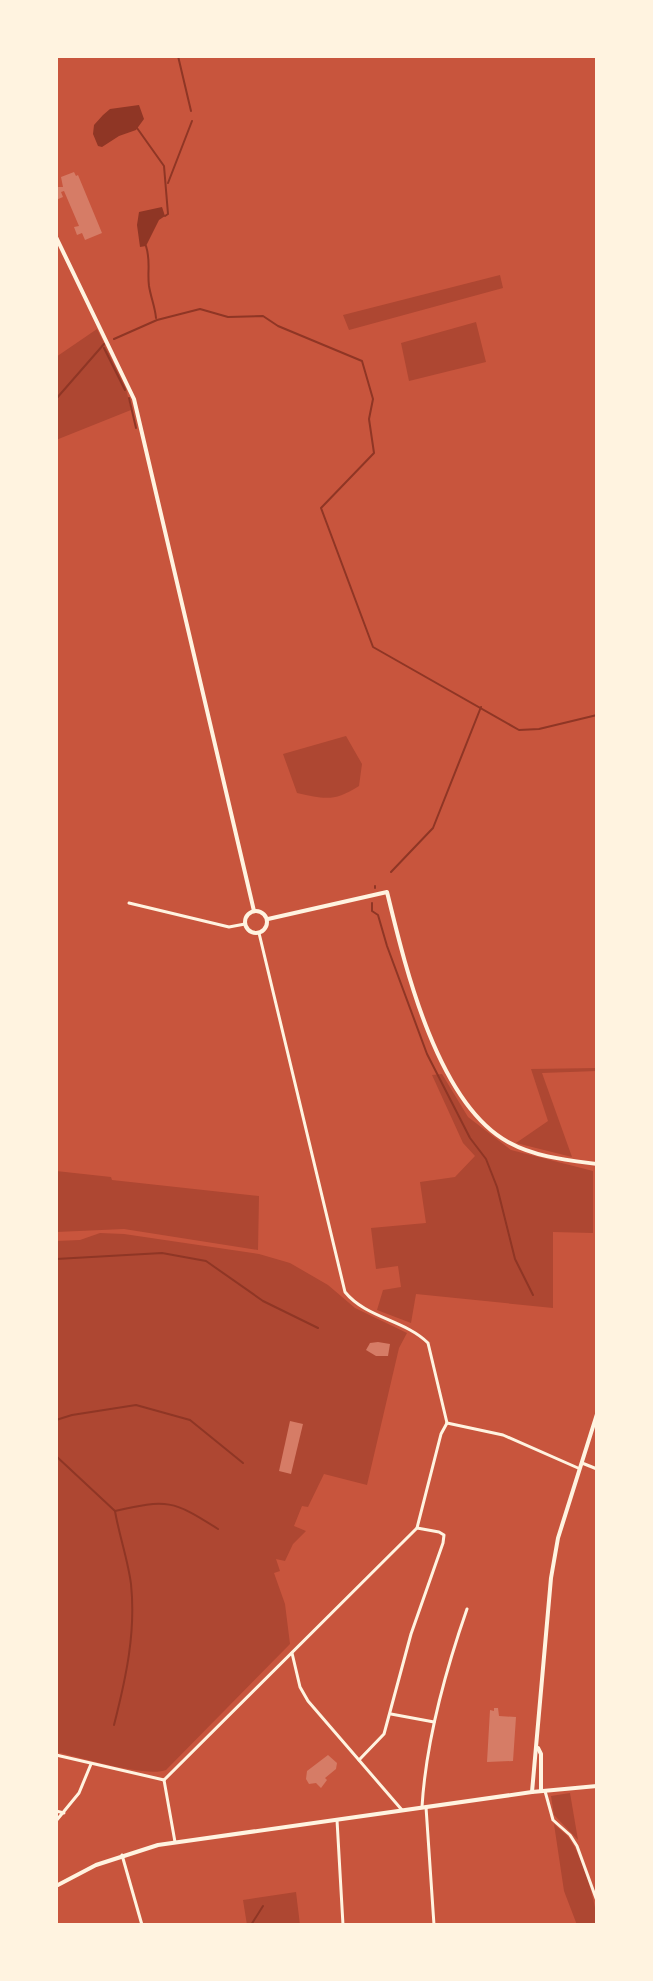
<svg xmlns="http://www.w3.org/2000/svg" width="653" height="1981" font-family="'Roboto Serif',serif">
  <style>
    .green { fill: #ae4732 }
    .water { fill: #8f3625 }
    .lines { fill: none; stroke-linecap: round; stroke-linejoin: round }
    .stream { stroke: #8f3625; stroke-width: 2 }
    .building { fill: #d67c66 }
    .minor { stroke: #fff3e0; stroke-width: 3 }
    .tertiary { stroke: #fff3e0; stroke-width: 4 }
    .secondary { stroke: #fff3e0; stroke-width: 4 }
  </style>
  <rect width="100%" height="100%" fill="#c8553d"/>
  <!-- green -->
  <g class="green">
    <path d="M 500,275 L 503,288 L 349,330 L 343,315 Z"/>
    <path d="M 476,322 L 486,362 L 409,381 L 401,343 Z"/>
    <path d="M 97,329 L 126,388 L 131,410 L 56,440 L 56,357 Z"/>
    <path d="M 346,736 L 362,764 L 359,786 C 334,802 325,799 297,793 L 283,754 Z"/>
    <path d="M 597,1068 L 597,1071 L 542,1073 L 572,1157 L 516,1143 L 548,1121 L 531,1069 Z"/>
    <path d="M 442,1074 L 468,1117 L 511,1150 L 593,1171 L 593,1233 L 553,1232 L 553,1308 L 416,1294 L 411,1323 L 377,1310 L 383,1290 L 401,1287 L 398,1266 L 376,1269 L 371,1228 L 426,1223 L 420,1182 L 455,1177 L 475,1156 L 463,1143 L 432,1075 Z"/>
    <path d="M 56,1171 L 111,1177 L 112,1180 L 259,1196 L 258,1250 L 124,1229 L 56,1232 Z"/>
    <path d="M 100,1233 L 124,1234 L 259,1254 L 290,1263 L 328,1285 L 355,1308 L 407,1333 L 399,1348 L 367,1485 L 324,1474 L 308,1507 L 302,1506 L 294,1526 L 306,1531 L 293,1544 L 285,1561 L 276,1559 L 280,1571 L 274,1573 L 285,1604 L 290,1644 L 166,1770 C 147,1778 79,1757 56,1752 L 56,1241 L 80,1240 Z"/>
    <path d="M 570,1793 L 578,1840 L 554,1815 L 551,1796 Z"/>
    <path d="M 554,1824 C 558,1828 565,1833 569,1838 C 582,1856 597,1903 597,1925 L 577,1925 L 564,1891 Z"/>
    <path d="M 296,1892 L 300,1925 L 247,1925 L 243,1900 Z"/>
  </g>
  <!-- water -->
  <g class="water">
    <path d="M 139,105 L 144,119 L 136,130 L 119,136 L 102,147 L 98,146 L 93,134 L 94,125 L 103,115 L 110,109 Z"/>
    <path d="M 162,207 L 165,216 L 159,220 L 146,246 L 140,247 L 137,225 L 139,212 Z"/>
  </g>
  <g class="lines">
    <!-- stream -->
    <g class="stream">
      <path d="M 178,56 L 191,111"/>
      <path d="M 137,128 L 164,166 L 168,214 L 165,216"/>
      <path d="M 168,183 L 192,121"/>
      <path d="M 146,246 C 151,262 147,271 149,286 C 151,298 155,307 156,318"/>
      <path d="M 114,339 L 157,320 L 200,309 L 228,317 L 263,316 L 278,326 L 362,361 L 373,399 L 369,419 L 374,453 L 321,508 L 373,647 L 519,730 L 539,729 L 597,715"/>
      <path d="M 104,348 L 125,390"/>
      <path d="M 129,398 L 136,428"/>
      <path d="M 56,399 L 104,344"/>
      <path d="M 391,872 L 433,828 L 481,707"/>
      <path d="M 375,888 L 375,886"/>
      <path d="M 372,903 L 372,911 L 378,915 L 387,946 L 427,1054 L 470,1138 L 486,1159 L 497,1187 L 515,1259 L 533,1295"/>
      <path d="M 56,1259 L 162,1253 L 206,1261 L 263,1301 L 318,1328"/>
      <path d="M 56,1420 L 72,1415 L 136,1405 L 190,1420 L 243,1463"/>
      <path d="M 56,1456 L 115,1511 C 167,1499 173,1500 218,1529"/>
      <path d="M 114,1725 C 126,1678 136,1632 131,1584 C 128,1560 119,1535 115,1511"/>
      <path d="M 251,1925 L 263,1906"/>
    </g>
  </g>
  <!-- building -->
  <g class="building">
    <path d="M 74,172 L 76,176 L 78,175 L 102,233 L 85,240 L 82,233 L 77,235 L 74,227 L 79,226 L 64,191 L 61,192 L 63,197 L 56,200 L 56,187 L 63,187 L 61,177 Z"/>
    <path d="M 378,1342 L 390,1344 L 388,1356 L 376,1356 L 366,1350 L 370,1343 Z"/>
    <path d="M 290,1421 L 303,1424 L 291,1474 L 279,1471 Z"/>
    <path d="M 494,1708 L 498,1708 L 499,1716 L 516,1717 L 513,1761 L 487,1762 L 490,1710 L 494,1711 Z"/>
    <path d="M 328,1755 L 337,1763 L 336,1769 L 325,1778 L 327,1780 L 321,1788 L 316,1783 L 309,1784 L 306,1779 L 307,1771 Z"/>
  </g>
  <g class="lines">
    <!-- minor -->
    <g class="minor">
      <path d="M 129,903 L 229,927 L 245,924"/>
      <path d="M 259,933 L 345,1292 C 366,1318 405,1320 428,1343 L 447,1423"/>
      <path d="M 447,1423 L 503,1435 L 578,1468"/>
      <path d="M 582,1463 L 597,1469"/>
      <path d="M 292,1653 L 300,1687 L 308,1701 L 402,1810"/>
      <path d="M 391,1714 L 434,1722"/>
      <path d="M 56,1755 L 164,1780"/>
      <path d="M 359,1760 L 384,1734 L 411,1634 L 443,1543 L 444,1535 L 439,1532 L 417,1528"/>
      <path d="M 164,1780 L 417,1528 L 441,1434 L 447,1423"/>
      <path d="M 164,1780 L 175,1842"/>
      <path d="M 545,1791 L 553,1820 L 570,1835 L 577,1846 L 597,1901"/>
      <path d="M 422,1807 C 426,1740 445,1672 467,1609"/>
      <path d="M 426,1807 L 434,1925"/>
      <path d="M 56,1811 L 64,1813"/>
      <path d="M 337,1820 L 343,1925"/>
      <path d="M 56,1821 L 79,1793 L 91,1764"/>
      <path d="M 122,1855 L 142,1925"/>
    </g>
    <!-- tertiary -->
    <g class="tertiary">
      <path d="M 56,237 L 134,399 L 254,911"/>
      <circle cx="256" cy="922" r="11"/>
      <path d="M 268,919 L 387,892 C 405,966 437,1103 508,1142 C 535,1157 566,1160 597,1164"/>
    </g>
    <!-- secondary -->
    <g class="secondary">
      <path d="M 538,1748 L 541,1754 L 541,1791"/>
      <path d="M 532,1792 L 551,1578 L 558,1538 L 597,1414"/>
      <path d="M 56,1886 L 96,1865 L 158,1845 L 532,1792 L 597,1786"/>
    </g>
  </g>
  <!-- border -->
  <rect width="653" height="1981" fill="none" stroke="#fff3e0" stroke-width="116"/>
</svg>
